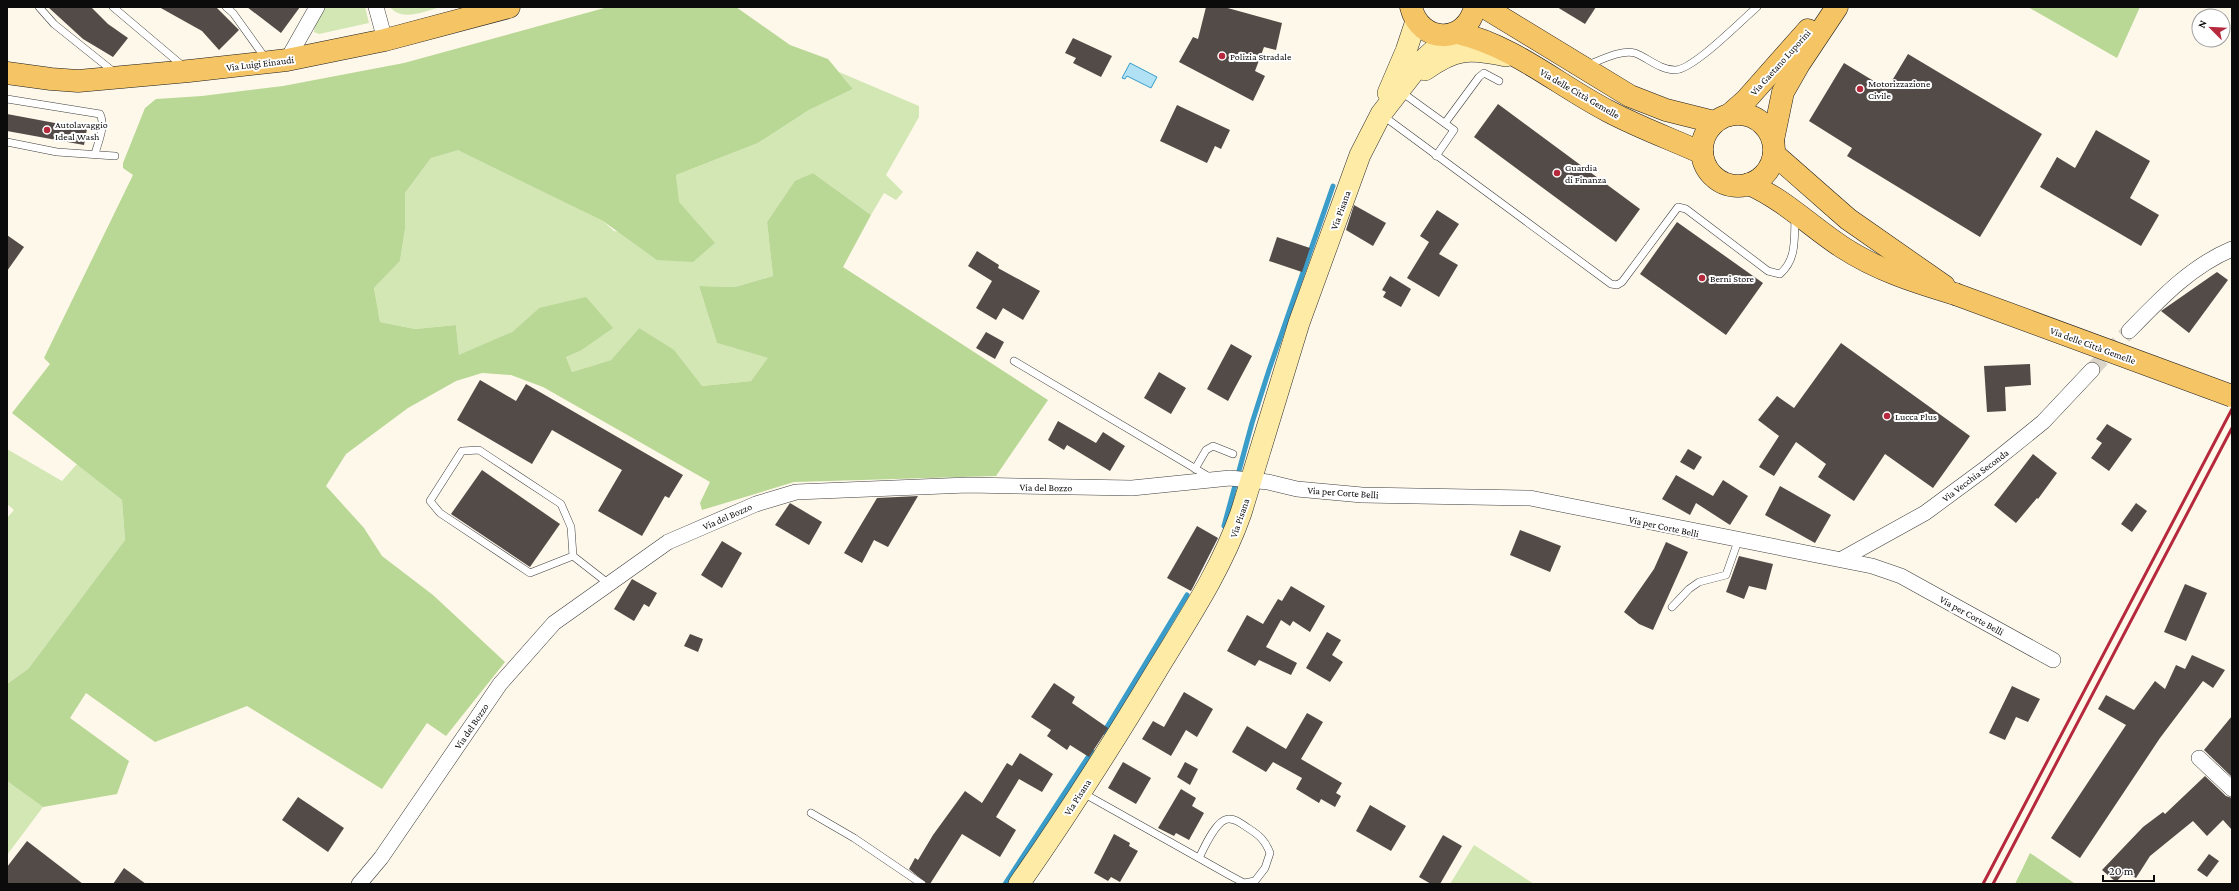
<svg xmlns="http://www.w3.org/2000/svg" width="2239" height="891" font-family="'Crimson Pro',serif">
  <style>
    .green { fill: #d3e7b5 }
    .forest { fill: #b9d795 }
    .water { fill: #b0e1f4; stroke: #399cc9 }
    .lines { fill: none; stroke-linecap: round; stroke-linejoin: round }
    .stream { stroke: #399cc9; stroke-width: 5 }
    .building { fill: #534b48 }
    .minor-tunnel { stroke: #dad4c9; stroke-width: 15; stroke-dasharray: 15 8; stroke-linecap: butt }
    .service-casing { stroke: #3e3e3e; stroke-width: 8 }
    .minor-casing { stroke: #3e3e3e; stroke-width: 16 }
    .secondary-casing { stroke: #2d2d2d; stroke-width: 22 }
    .primary-casing { stroke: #1c1c1c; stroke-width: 23 }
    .service { stroke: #fff; stroke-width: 7 }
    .minor { stroke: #fff; stroke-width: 15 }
    .secondary { stroke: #fdeba6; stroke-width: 21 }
    .primary { stroke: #f5c464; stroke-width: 22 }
    .rail { stroke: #b6283c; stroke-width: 3 }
    .primary-bridge-casing { stroke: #1c1c1c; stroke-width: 23; stroke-linecap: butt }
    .primary-bridge { stroke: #f5c464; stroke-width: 22 }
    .poi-dot { fill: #b6283c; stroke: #fff; stroke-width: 1.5 }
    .labels { text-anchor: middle; stroke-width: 4; stroke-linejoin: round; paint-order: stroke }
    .poi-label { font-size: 10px; fill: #0b0b0b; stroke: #fff; text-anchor: start }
    .street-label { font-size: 10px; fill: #0b0b0b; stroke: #fff }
  </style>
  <rect width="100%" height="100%" fill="#fef8ea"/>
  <!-- green -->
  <g class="green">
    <path d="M 326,7 L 365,7 L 369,23 L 319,34 L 314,32 L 315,25 Z"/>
    <path d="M 390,7 L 441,7 C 425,11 402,22 390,7 Z"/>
    <path d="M 839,72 L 919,106 L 919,117 L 886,175 L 903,192 L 896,200 L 884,193 L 871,215 L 813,173 L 795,182 L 767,222 L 773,276 L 735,287 L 699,286 L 717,343 L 769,358 L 751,381 L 702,386 L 639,328 L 611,360 L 572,372 L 566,357 L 580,351 L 539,308 L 512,332 L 459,356 L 456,325 L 415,329 L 380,322 L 374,288 L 400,261 L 405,229 L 405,193 L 431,158 L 458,149 L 603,221 L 614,231 L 714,243 L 678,202 L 676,175 L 758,143 L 809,110 L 853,89 Z"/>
    <path d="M 7,449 L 62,481 L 77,464 L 122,500 L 125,540 L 28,669 L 7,684 L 7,518 L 14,510 L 7,504 Z"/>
    <path d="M 7,781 L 43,807 L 7,855 Z"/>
    <path d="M 1474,845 L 1534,884 L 1450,884 Z"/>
  </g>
  <!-- forest -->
  <g class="forest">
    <path d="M 608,7 L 736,7 L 790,45 L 828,59 L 853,89 L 809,110 L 758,143 L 676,175 L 679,202 L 715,243 L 693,262 L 657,260 L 603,221 L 458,150 L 431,158 L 405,193 L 405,229 L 400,261 L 374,288 L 380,322 L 415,329 L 456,325 L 459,355 L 512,332 L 539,308 L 586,297 L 613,328 L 580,351 L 566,357 L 572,372 L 611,360 L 639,328 L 674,350 L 702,386 L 751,381 L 768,358 L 717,343 L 699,286 L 735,287 L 773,276 L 767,222 L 795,181 L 813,173 L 871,215 L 843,267 L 1048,400 L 996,476 L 794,482 L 702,510 L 700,503 L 710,482 L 543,387 L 511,375 L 482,373 L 456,381 L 408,408 L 346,454 L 326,486 L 364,528 L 382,556 L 433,595 L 505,662 L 446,736 L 427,723 L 382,789 L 247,706 L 155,742 L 86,693 L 70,718 L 129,761 L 117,794 L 43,807 L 7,781 L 7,684 L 28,669 L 125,540 L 122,500 L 12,413 L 50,364 L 44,358 L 133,175 L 123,168 L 123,163 L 145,108 L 156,99 L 202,96 L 283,86 L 404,63 Z"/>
    <path d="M 2028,7 L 2140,7 L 2117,58 Z"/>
    <path d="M 2030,853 L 2074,883 L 2074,884 L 2015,884 Z"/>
  </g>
  <!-- water -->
  <path class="water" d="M 1130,63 L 1157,77 L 1151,88 L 1127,76 L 1125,79 L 1122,78 Z"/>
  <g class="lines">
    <!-- stream -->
    <g class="stream">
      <path d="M 1224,526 L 1252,423 L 1269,370 L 1333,186"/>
      <path d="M 1104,732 L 1187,595"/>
      <path d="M 1005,884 L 1092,751"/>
    </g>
  </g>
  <!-- building -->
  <g class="building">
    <path d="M 48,7 L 91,7 L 108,24 L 128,38 L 113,57 L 83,39 Z"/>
    <path d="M 159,7 L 216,7 L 239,30 L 219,50 L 202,31 Z"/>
    <path d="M 247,7 L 300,7 L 281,33 Z"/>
    <path d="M 1206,7 L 1224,7 L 1282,23 L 1276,50 L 1264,47 L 1255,71 L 1265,76 L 1253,101 L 1179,62 L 1193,37 L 1198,39 Z"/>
    <path d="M 1557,7 L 1596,7 L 1585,24 Z"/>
    <path d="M 1073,38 L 1112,56 L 1101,77 L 1073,63 L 1076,58 L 1065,53 Z"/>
    <path d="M 1908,54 L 2042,134 L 1980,237 L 1847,156 L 1852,148 L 1809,121 L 1844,63 L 1887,89 Z"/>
    <path d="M 1498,104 L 1640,209 L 1616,242 L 1474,137 Z"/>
    <path d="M 1177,105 L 1230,130 L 1221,149 L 1215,146 L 1207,163 L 1160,141 Z"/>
    <path d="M 7,114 L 87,129 L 84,145 L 7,131 Z"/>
    <path d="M 2096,130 L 2150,161 L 2130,198 L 2159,215 L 2141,246 L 2040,187 L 2057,157 L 2075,168 Z"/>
    <path d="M 1354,205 L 1386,223 L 1373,246 L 1346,230 Z"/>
    <path d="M 1437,210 L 1459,224 L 1439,254 L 1458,265 L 1439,297 L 1407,278 L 1429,242 L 1420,236 Z"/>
    <path d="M 1677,222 L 1763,283 L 1726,335 L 1640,274 Z"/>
    <path d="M 7,235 L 24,247 L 7,271 Z"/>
    <path d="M 1277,237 L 1310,248 L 1302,272 L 1269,261 Z"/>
    <path d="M 977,251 L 999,265 L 998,268 L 1040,291 L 1023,320 L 1003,308 L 996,320 L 976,308 L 992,281 L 968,266 Z"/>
    <path d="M 2217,272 L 2228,280 L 2189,333 L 2161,311 Z"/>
    <path d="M 1390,276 L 1411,289 L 1401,307 L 1383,297 L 1386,292 L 1382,290 Z"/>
    <path d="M 986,332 L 1004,342 L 995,359 L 976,348 Z"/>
    <path d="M 1841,343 L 1970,436 L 1933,488 L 1885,454 L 1854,501 L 1818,477 L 1826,464 L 1796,442 L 1774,476 L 1759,467 L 1779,436 L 1758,420 L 1777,396 L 1794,408 Z"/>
    <path d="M 1231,344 L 1252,356 L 1228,401 L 1207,389 Z"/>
    <path d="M 2030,364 L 2031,385 L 2005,387 L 2006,411 L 1987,412 L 1984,366 Z"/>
    <path d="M 1159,372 L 1186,388 L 1171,414 L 1144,398 Z"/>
    <path d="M 480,380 L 516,401 L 526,384 L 683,475 L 669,498 L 665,496 L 642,536 L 598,511 L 622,470 L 552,430 L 532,464 L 457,420 Z"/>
    <path d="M 1058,421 L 1096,443 L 1103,432 L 1125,446 L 1110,471 L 1067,445 L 1064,450 L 1048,440 Z"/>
    <path d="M 2107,424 L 2132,439 L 2109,471 L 2091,458 L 2102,443 L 2096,439 Z"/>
    <path d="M 1688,449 L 1702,457 L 1694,470 L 1680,462 Z"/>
    <path d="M 2033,454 L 2057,473 L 2038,499 L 2037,498 L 2016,523 L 1994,505 Z"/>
    <path d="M 482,470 L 560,524 L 530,567 L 451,514 Z"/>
    <path d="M 1676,475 L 1713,496 L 1723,480 L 1748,496 L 1730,525 L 1696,503 L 1690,515 L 1662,499 Z"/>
    <path d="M 1780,486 L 1831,515 L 1815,543 L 1765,515 Z"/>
    <path d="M 918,496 L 888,547 L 874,540 L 862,563 L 844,553 L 877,498 Z"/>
    <path d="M 790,503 L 822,522 L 809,545 L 775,525 Z"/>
    <path d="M 2136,503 L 2147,511 L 2132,532 L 2121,524 Z"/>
    <path d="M 1197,526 L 1218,538 L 1191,591 L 1167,578 Z"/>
    <path d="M 1520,530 L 1561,546 L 1550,572 L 1510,555 Z"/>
    <path d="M 722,541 L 742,553 L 722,588 L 701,575 Z"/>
    <path d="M 1666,542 L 1688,552 L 1653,630 L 1639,624 L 1624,612 L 1654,569 Z"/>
    <path d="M 1739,556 L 1773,564 L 1766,590 L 1749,586 L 1744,599 L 1726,592 Z"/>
    <path d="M 632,579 L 657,593 L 649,607 L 644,604 L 634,621 L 614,609 Z"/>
    <path d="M 2185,584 L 2207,593 L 2186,641 L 2164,632 Z"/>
    <path d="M 1291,586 L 1325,606 L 1310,632 L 1293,621 L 1290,626 L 1281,620 L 1266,647 L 1297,663 L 1291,675 L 1259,660 L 1255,666 L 1227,651 L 1247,615 L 1263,624 L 1278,599 L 1282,601 Z"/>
    <path d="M 1327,632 L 1341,640 L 1332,655 L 1343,662 L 1330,682 L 1306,668 Z"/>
    <path d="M 690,634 L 703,639 L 698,652 L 684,646 Z"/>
    <path d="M 2192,655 L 2225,670 L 2213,688 L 2203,681 L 2160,738 L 2080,858 L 2051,838 L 2126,725 L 2098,709 L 2106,695 L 2134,710 L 2155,681 L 2165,689 L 2176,665 L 2185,669 Z"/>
    <path d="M 1054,683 L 1075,697 L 1072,703 L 1108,728 L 1089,757 L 1070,745 L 1067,750 L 1047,736 L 1051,730 L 1031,717 Z"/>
    <path d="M 2012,686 L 2040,699 L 2028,722 L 2016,717 L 2005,740 L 1989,733 Z"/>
    <path d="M 1184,692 L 1213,709 L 1197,737 L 1186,730 L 1171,756 L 1142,739 L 1153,721 L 1164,727 Z"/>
    <path d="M 1307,713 L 1323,722 L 1301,759 L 1342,783 L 1336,793 L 1341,796 L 1335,807 L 1321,799 L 1319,803 L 1296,789 L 1302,778 L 1273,762 L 1266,772 L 1232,752 L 1247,726 L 1286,749 Z"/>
    <path d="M 2232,716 L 2232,777 L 2204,750 Z"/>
    <path d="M 1020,753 L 1053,774 L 1042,792 L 1019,779 L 996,817 L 1016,830 L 1000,857 L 962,834 L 930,884 L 927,884 L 909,869 L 915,858 L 918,860 L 933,835 L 965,791 L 982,803 L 1007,763 L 1012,766 Z"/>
    <path d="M 1123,762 L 1151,778 L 1136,804 L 1108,788 Z"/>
    <path d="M 1185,762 L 1198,769 L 1190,785 L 1177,777 Z"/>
    <path d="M 2205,776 L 2226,796 L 2232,798 L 2232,830 L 2223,820 L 2207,836 L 2193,821 L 2150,856 L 2136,878 L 2125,872 L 2116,882 L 2102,870 L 2143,827 L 2163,812 L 2165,814 Z"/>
    <path d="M 1181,789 L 1196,798 L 1192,806 L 1204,813 L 1189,840 L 1176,833 L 1174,836 L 1158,828 Z"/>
    <path d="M 298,797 L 344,828 L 328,852 L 282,820 Z"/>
    <path d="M 1370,805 L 1406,826 L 1391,851 L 1356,831 Z"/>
    <path d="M 1114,834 L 1130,843 L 1129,846 L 1138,851 L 1120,882 L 1111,877 L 1108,881 L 1094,873 Z"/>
    <path d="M 1443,835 L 1462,846 L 1440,884 L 1431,884 L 1419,877 Z"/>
    <path d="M 27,841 L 83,884 L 7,884 L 7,867 Z"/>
    <path d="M 2209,854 L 2219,861 L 2207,877 L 2197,870 Z"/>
    <path d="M 124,868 L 146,884 L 113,884 Z"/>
  </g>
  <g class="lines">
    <!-- minor-tunnel -->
    <path class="minor-tunnel" d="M 2092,370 L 2129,331"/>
    <!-- service casing -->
    <g class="service-casing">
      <g id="service">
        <path d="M 39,7 L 54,24 L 114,72"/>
        <path d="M 113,7 L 184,67"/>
        <path d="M 226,7 L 233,13 L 266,59"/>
        <path d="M 1588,65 C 1601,60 1622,49 1635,53 C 1648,58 1660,70 1675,70 C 1693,70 1742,20 1757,7"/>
        <path d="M 1400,91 L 1454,130 L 1436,156"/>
        <path d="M 7,99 L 100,114 C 106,126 98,142 95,154"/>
        <path d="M 1382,115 L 1611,284 L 1617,285 L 1622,282 L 1678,207 L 1686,209 L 1768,271 L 1780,274 C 1797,259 1794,239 1795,218"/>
        <path d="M 1445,123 L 1479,77 L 1484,73 L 1499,81"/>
        <path d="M 7,142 L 57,152 L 115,156"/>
        <path d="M 1014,361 L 1211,478"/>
        <path d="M 1195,469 L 1206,450 L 1213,446 L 1233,454"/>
        <path d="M 573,556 L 530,573 L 440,513 L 430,501 L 462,451 L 479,450 L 561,504 L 571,527 L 573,556 L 609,584"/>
        <path d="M 1672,607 L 1689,589 L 1699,582 L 1726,575 L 1738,541"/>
        <path d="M 1083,793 L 1229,875 L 1244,883 L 1255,881 L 1265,868 L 1270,853 C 1265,840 1259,835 1248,828 C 1242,824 1235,818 1228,819 C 1216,820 1204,848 1199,858"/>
        <path d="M 811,813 L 854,838 L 922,884"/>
      </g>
    </g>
    <!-- minor casing -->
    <g class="minor-casing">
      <g id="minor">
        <path d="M 376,7 L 385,40"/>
        <path d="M 287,60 L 317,7"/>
        <path d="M 2129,331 C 2160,299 2191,266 2232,249"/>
        <path d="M 1842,559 L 1925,513 L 1986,468 L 2043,422 L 2092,370"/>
        <path d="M 2199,758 L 2232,789"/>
        <path d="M 359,884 L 381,858 L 500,684 L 554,623 L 668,542 L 756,504 L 796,492 L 968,485 L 1132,488 L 1230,478 L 1268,482 L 1297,489 L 1362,495 L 1530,498 L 1872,566 L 1901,576 L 2053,660"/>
      </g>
    </g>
    <!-- secondary casing -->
    <g class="secondary-casing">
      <g id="secondary">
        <path d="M 1425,70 C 1455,48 1470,48 1506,56"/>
        <path d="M 1388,93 L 1406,51 L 1416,21"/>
        <path d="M 1019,884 C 1068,814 1113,743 1157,670 C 1188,619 1221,570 1241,513 L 1299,323 L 1360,155 L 1381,114 L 1423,60 L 1450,35"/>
      </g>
    </g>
    <!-- primary casing -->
    <g class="primary-casing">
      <g id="primary">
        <path d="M 1411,7 C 1420,44 1466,45 1475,7"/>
        <path d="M 1484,7 L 1630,96 L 1666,110 L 1714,122"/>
        <path d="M 1458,33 C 1514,46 1558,85 1608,111 C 1638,127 1671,139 1702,153"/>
        <path d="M 7,73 L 51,79 L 78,81 L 189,71 L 287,60 L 385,40 L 509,7"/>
        <circle cx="1738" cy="150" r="36"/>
        <path d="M 1729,115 L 1746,100 L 1808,30"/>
        <path d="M 1773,140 L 1783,92 L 1799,64 L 1837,7"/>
        <path d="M 1774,154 L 1848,219 L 1944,286"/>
        <path d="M 1749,184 C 1785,200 1810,226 1842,247 C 1877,270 1915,282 1955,294"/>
      </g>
    </g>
    <!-- service -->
    <use href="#service" class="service"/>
    <!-- minor -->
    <use href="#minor" class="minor"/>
    <!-- secondary -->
    <use href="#secondary" class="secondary"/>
    <!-- primary -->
    <use href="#primary" class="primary"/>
    <!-- rail -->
    <g class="rail">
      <path d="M 1983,884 L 2232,409"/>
      <path d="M 1993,884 L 2232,428"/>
    </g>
    <!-- primary-bridge casing -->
    <g class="primary-bridge-casing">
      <path id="primary-bridge" d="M 1955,294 L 2232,396"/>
    </g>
    <!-- primary-bridge -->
    <use href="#primary-bridge" class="primary-bridge"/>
  </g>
  <!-- markers -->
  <g class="poi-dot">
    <circle cx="1222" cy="56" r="4"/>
    <circle cx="1860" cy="89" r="4"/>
    <circle cx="47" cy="130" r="4"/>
    <circle cx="1557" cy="173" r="4"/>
    <circle cx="1702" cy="278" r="4"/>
    <circle cx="1887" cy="416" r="4"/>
  </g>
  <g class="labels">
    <!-- poi labels -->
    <g class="poi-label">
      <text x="1230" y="60">Polizia Stradale</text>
      <text x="1868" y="87">Motorizzazione<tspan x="1868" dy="12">Civile</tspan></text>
      <text x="55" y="128">Autolavaggio<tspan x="55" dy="12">Ideal Wash</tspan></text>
      <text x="1565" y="171">Guardia<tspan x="1565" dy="12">di Finanza</tspan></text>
      <text x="1710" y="282">Berni Store</text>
      <text x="1895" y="420">Lucca Plus</text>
    </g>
    <!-- street labels -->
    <g class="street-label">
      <text transform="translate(1780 62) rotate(-48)" y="4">Via Gaetano Luporini</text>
      <text transform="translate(260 63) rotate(-7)" y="4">Via Luigi Einaudi</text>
      <text transform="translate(1580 93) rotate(30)" y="4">Via delle Città Gemelle</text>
      <text transform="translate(1340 210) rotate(-70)" y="4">Via Pisana</text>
      <text transform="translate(2093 345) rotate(20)" y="4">Via delle Città Gemelle</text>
      <text transform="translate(1975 475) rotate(-37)" y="4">Via Vecchia Seconda</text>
      <text transform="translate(1046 487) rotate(1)" y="4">Via del Bozzo</text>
      <text transform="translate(1343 492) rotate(4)" y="4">Via per Corte Belli</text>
      <text transform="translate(727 516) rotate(-24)" y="4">Via del Bozzo</text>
      <text transform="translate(1239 518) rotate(-71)" y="4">Via Pisana</text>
      <text transform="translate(1664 526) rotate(12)" y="4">Via per Corte Belli</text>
      <text transform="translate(1972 615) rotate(29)" y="4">Via per Corte Belli</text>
      <text transform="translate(471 726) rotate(-56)" y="4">Via del Bozzo</text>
      <text transform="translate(1077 797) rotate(-57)" y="4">Via Pisana</text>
    </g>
  </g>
  <!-- border -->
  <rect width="2239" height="891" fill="none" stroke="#0b0b0b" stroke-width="16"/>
  <!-- north arrow -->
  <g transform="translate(2211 28) rotate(294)"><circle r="19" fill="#ffffff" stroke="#9d9d9d"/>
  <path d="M0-3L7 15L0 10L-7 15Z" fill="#b6283c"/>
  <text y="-6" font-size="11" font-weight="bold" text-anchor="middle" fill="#0b0b0b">N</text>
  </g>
  <!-- scale -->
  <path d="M2103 875v6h51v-6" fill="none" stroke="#0b0b0b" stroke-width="2"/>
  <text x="2109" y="875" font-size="12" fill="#0b0b0b" stroke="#ffffff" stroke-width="3" paint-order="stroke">20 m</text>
</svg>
